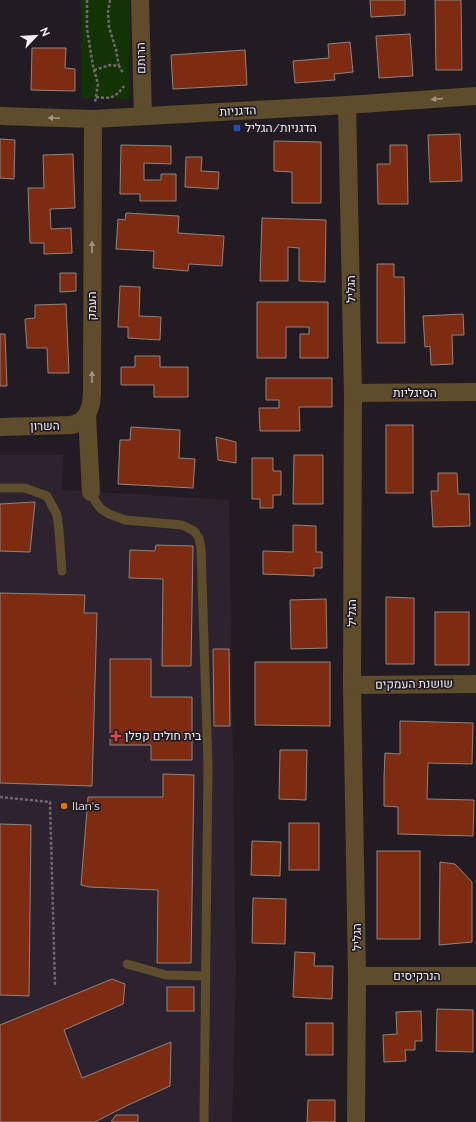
<svg xmlns="http://www.w3.org/2000/svg" width="476" height="1122" font-family="Raleway,Heebo,sans-serif">
  <style>
    .built { fill: #2d232e }
    .green { fill: #143304 }
    .building { fill: #7d2c12; stroke: #8f8380 }
    .lines { fill: none; stroke-linecap: round; stroke-linejoin: round }
    .path { stroke: #6d686d; stroke-width: 2.5; stroke-dasharray: 3 2; stroke-linecap: butt }
    .service { stroke: #5d4d2c; stroke-width: 9 }
    .minor { stroke: #5d4d2c; stroke-width: 18 }
    .oneway { fill: #a09585 }
    .transit-dot { fill: #1a4fb4; stroke: #221c22; stroke-width: 1.5 }
    .health-dot { fill: #e0444e; stroke: #221c22; stroke-width: 1.5 }
    .food-dot { fill: #e8710a; stroke: #221c22; stroke-width: 1.5 }
    .labels { text-anchor: middle; stroke-width: 3.5; stroke-linejoin: round; paint-order: stroke }
    .street-label { font-size: 12px; fill: #f2edf2; stroke: #221c22 }
    .poi-label { font-size: 12px; fill: #f2edf2; stroke: #221c22; text-anchor: start }
  </style>
  <rect width="100%" height="100%" fill="#221c22"/>
  <!-- built -->
  <path class="built" d="M 0,455 L 63,455 L 62,490 L 229,500 L 236,973 L 232,1122 L 0,1122 Z"/>
  <!-- green -->
  <path class="green" d="M 81,0 L 130,0 L 129,99 L 82,98 Z"/>
  <!-- building -->
  <g class="building">
    <path d="M 370,0 L 405,0 L 405,15 L 371,17 Z"/>
    <path d="M 435,0 L 461,0 L 462,70 L 436,70 Z"/>
    <path d="M 410,34 L 413,76 L 379,78 L 376,36 Z"/>
    <path d="M 350,42 L 353,72 L 334,74 L 335,80 L 295,83 L 293,61 L 329,58 L 328,44 Z"/>
    <path d="M 32,48 L 66,48 L 65,68 L 75,69 L 75,91 L 31,90 Z"/>
    <path d="M 245,50 L 247,85 L 173,89 L 171,55 Z"/>
    <path d="M 460,134 L 462,181 L 430,182 L 428,135 Z"/>
    <path d="M 0,139 L 15,140 L 14,179 L 0,178 Z"/>
    <path d="M 274,141 L 321,142 L 321,203 L 292,203 L 292,172 L 274,171 Z"/>
    <path d="M 121,145 L 171,146 L 171,164 L 144,163 L 144,180 L 161,180 L 161,174 L 176,174 L 176,201 L 140,201 L 140,194 L 120,194 Z"/>
    <path d="M 390,145 L 407,145 L 408,204 L 378,204 L 377,164 L 390,164 Z"/>
    <path d="M 73,154 L 75,208 L 50,209 L 51,229 L 71,228 L 72,253 L 44,254 L 44,243 L 30,243 L 28,188 L 44,188 L 43,155 Z"/>
    <path d="M 186,157 L 202,157 L 201,171 L 219,172 L 218,189 L 185,187 Z"/>
    <path d="M 126,213 L 179,216 L 178,233 L 224,236 L 222,266 L 189,264 L 188,271 L 153,268 L 154,251 L 116,249 L 118,219 L 125,220 Z"/>
    <path d="M 262,218 L 326,220 L 325,282 L 299,281 L 299,248 L 288,247 L 288,281 L 260,281 Z"/>
    <path d="M 377,264 L 394,264 L 394,277 L 404,277 L 405,343 L 377,343 Z"/>
    <path d="M 60,273 L 76,273 L 76,291 L 60,292 Z"/>
    <path d="M 120,286 L 140,287 L 139,316 L 161,317 L 160,340 L 128,338 L 128,327 L 118,327 Z"/>
    <path d="M 257,302 L 328,302 L 328,358 L 300,358 L 300,334 L 309,334 L 309,327 L 286,327 L 286,358 L 257,358 Z"/>
    <path d="M 66,304 L 69,373 L 48,373 L 47,348 L 27,348 L 25,319 L 35,318 L 35,305 Z"/>
    <path d="M 463,314 L 464,335 L 452,335 L 453,364 L 431,365 L 430,346 L 425,347 L 423,316 Z"/>
    <path d="M 0,334 L 5,334 L 7,386 L 0,386 Z"/>
    <path d="M 135,356 L 160,356 L 160,367 L 188,367 L 188,397 L 154,397 L 154,385 L 121,385 L 121,367 L 135,367 Z"/>
    <path d="M 266,378 L 332,378 L 332,407 L 299,407 L 300,431 L 260,431 L 259,408 L 279,408 L 279,400 L 266,400 Z"/>
    <rect x="386" y="425" width="27" height="68"/>
    <path d="M 131,427 L 180,430 L 179,458 L 195,459 L 193,488 L 118,484 L 120,440 L 130,440 Z"/>
    <path d="M 216,437 L 236,442 L 236,463 L 218,460 Z"/>
    <path d="M 294,455 L 323,455 L 323,504 L 293,504 Z"/>
    <path d="M 252,458 L 273,458 L 273,471 L 281,471 L 281,495 L 273,495 L 273,508 L 260,508 L 260,499 L 252,499 Z"/>
    <path d="M 438,473 L 457,473 L 458,494 L 469,494 L 470,526 L 433,527 L 431,491 L 438,491 Z"/>
    <path d="M 35,502 L 30,552 L 0,551 L 0,504 Z"/>
    <path d="M 293,525 L 316,526 L 316,552 L 322,552 L 322,568 L 314,568 L 314,576 L 263,574 L 263,551 L 293,552 Z"/>
    <path d="M 156,545 L 193,546 L 191,666 L 162,666 L 163,579 L 129,578 L 130,550 L 155,551 Z"/>
    <path d="M 0,593 L 85,595 L 84,613 L 97,613 L 92,786 L 0,783 Z"/>
    <path d="M 386,597 L 414,598 L 414,664 L 386,664 Z"/>
    <path d="M 326,599 L 327,648 L 291,649 L 290,600 Z"/>
    <rect x="435" y="612" width="34" height="53"/>
    <path d="M 213,649 L 229,649 L 230,726 L 214,726 Z"/>
    <path d="M 110,659 L 151,659 L 151,697 L 192,697 L 192,760 L 151,760 L 151,745 L 110,745 Z"/>
    <path d="M 255,662 L 330,662 L 330,726 L 255,725 Z"/>
    <path d="M 400,721 L 473,723 L 472,764 L 428,763 L 427,799 L 474,800 L 473,836 L 398,834 L 398,807 L 384,806 L 384,778 L 385,753 L 400,754 Z"/>
    <path d="M 280,750 L 307,750 L 306,800 L 279,799 Z"/>
    <path d="M 163,774 L 194,775 L 191,963 L 157,963 L 158,890 L 89,887 L 81,885 L 88,797 L 163,797 Z"/>
    <rect x="289" y="823" width="30" height="47"/>
    <path d="M 0,824 L 31,825 L 29,996 L 0,995 Z"/>
    <path d="M 252,841 L 281,842 L 280,876 L 251,875 Z"/>
    <rect x="377" y="851" width="43" height="88"/>
    <path d="M 440,862 L 455,864 L 472,882 L 472,942 L 439,945 Z"/>
    <path d="M 253,898 L 286,899 L 285,944 L 252,943 Z"/>
    <path d="M 295,952 L 315,953 L 314,966 L 333,966 L 332,999 L 293,997 Z"/>
    <path d="M 112,979 L 125,984 L 123,1004 L 64,1030 L 82,1078 L 171,1042 L 170,1086 L 126,1106 L 95,1122 L 0,1122 L 0,1025 Z"/>
    <rect x="167" y="987" width="27" height="24"/>
    <path d="M 437,1009 L 473,1010 L 473,1052 L 436,1051 Z"/>
    <path d="M 421,1011 L 422,1041 L 415,1041 L 415,1050 L 405,1050 L 406,1061 L 384,1062 L 383,1035 L 397,1034 L 396,1012 Z"/>
    <rect x="306" y="1023" width="27" height="32"/>
    <path d="M 308,1100 L 335,1100 L 335,1122 L 307,1122 Z"/>
    <path d="M 116,1115 L 138,1115 L 138,1122 L 111,1122 Z"/>
  </g>
  <g class="lines">
    <!-- path -->
    <g class="path">
      <path d="M 87,0 L 87,29 L 93,66 L 98,84 L 95,102"/>
      <path d="M 110,0 L 108,12 L 109,27 L 116,50 L 119,66"/>
      <path d="M 94,70 L 110,65 L 119,66 L 123,73"/>
      <path d="M 96,97 C 111,99 115,98 124,86"/>
      <path d="M 0,797 L 50,802 L 55,986"/>
    </g>
    <!-- service -->
    <g class="service">
      <path d="M 0,488 L 25,488 L 47,496 L 57,515 L 59,531 L 62,571"/>
      <path d="M 91,492 L 95,501 L 101,509 L 109,514 L 125,520 L 182,525 L 194,531 L 199,538 L 201,549 L 208,766 L 204,1122"/>
      <path d="M 127,964 L 166,975 L 206,976"/>
    </g>
    <!-- minor -->
    <g class="minor">
      <path d="M 140,0 L 143,116"/>
      <path d="M 347,105 L 353,393 L 352,685 L 357,976 L 356,1122"/>
      <path d="M 0,116 L 93,119 L 347,105 L 476,96"/>
      <path d="M 353,393 L 476,392"/>
      <path d="M 0,427 L 72,425 L 80,422 L 87,415"/>
      <path d="M 91,492 L 87,415 L 91,404 L 92,393 L 93,119"/>
      <path d="M 352,685 L 476,684"/>
      <path d="M 357,976 L 476,976"/>
    </g>
  </g>
  <!-- one-way arrows -->
  <defs><path id="oneway-solid" d="M-6-.8H1V-3.2L6.5 0L1 3.2V.8H-6Z"/></defs>
  <g class="oneway">
    <use href="#oneway-solid" transform="translate(437 99) rotate(176)"/>
    <use href="#oneway-solid" transform="translate(54 118) rotate(-178)"/>
    <use href="#oneway-solid" transform="translate(92 247) rotate(-90)"/>
    <use href="#oneway-solid" transform="translate(92 377) rotate(-90)"/>
  </g>
  <!-- markers -->
  <rect class="transit-dot" x="233" y="124" width="8" height="8" rx="2"/>
  <path class="health-dot" d="M114 730h4v4h4v4h-4v4h-4v-4h-4v-4h4z"/>
  <circle class="food-dot" cx="64" cy="806" r="4"/>
  <g class="labels">
    <!-- street labels -->
    <g class="street-label">
      <text transform="translate(141 58) rotate(-91)" y="4">הרותם</text>
      <text transform="translate(238 111) rotate(-3)" y="4">הדגניות</text>
      <text transform="translate(351 289) rotate(-91)" y="4">הגליל</text>
      <text transform="translate(92 306) rotate(-90)" y="4">העמק</text>
      <text x="415" y="397">הסיגליות</text>
      <text transform="translate(45 426) rotate(-1)" y="4">השרון</text>
      <text transform="translate(352 613) rotate(-90)" y="4">הגליל</text>
      <text transform="translate(414 684) rotate(-1)" y="4">שושנת העמקים</text>
      <text transform="translate(357 937) rotate(-91)" y="4">הגליל</text>
      <text x="417" y="980">הנרקיסים</text>
    </g>
    <!-- poi labels -->
    <g class="poi-label">
      <text x="245" y="132">הדגניות/הגליל</text>
      <text x="125" y="740">בית חולים קפלן</text>
      <text x="72" y="810">Ilan's</text>
    </g>
  </g>
  <!-- north arrow -->
  <g transform="translate(36 36) rotate(65)" stroke="#221c22" stroke-width="3" paint-order="stroke">
  <path d="M0-3L7 15L0 10L-7 15Z" fill="#f2edf2"/>
  <text y="-6" font-size="11" font-weight="bold" text-anchor="middle" fill="#f2edf2">N</text>
  </g>
</svg>
